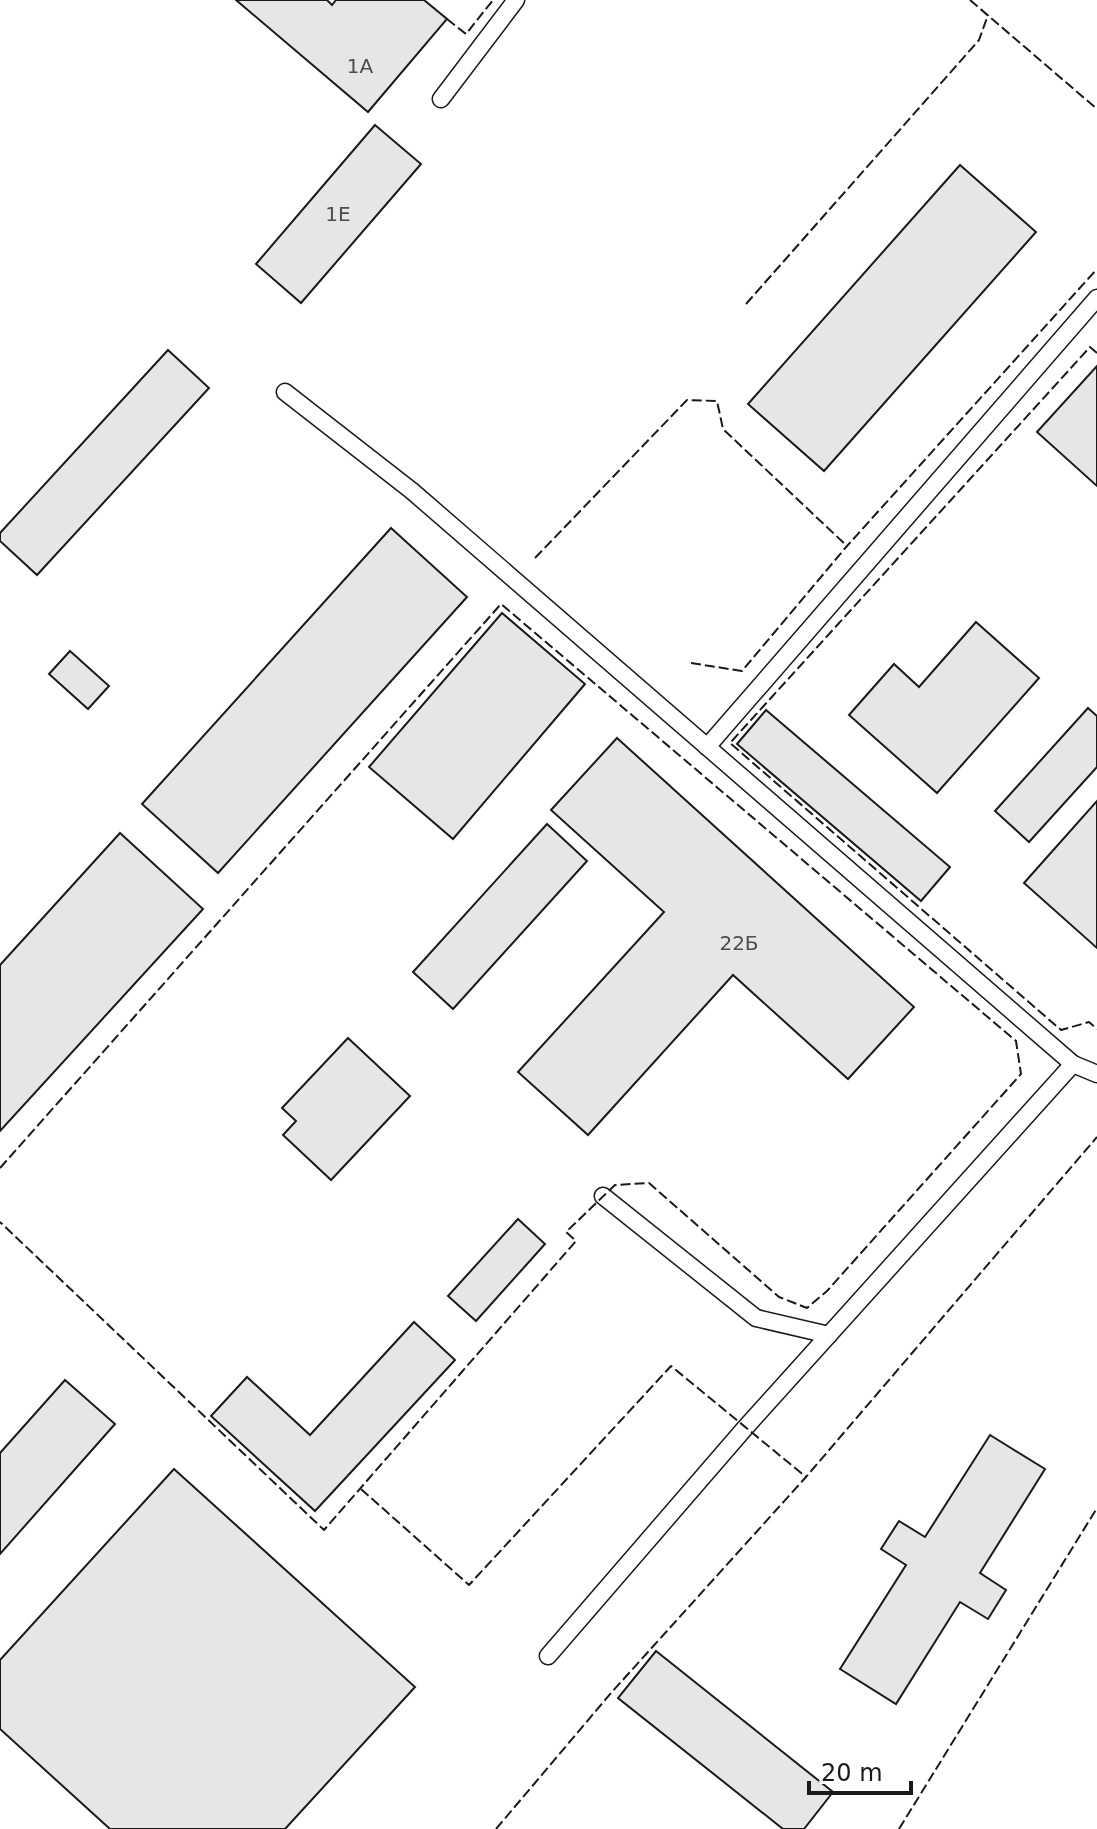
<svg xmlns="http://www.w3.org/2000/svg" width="1097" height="1829" font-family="'DejaVu Sans',sans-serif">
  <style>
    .building { fill: #e6e6e6; stroke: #1a1a1a; stroke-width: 2 }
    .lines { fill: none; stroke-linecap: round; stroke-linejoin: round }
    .lane-casing { stroke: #1a1a1a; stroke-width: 19 }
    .lane { stroke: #fff; stroke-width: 16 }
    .fence { stroke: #1a1a1a; stroke-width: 2; stroke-dasharray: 10 4; stroke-linecap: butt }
    .labels { text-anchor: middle; stroke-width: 6; stroke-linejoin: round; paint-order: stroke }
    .number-label { font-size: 20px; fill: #4d4d4d }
  </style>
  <rect width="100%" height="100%" fill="#fff"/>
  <!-- building -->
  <g class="building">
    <path d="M 236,0 L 327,0 L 332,5 L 336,0 L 424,0 L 447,19 L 368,112 Z"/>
    <path d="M 375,125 L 421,164 L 301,303 L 256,264 Z"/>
    <path d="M 960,165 L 1036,232 L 824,471 L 748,404 Z"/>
    <path d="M 168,350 L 209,388 L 37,575 L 0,541 L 0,533 Z"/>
    <path d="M 1097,366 L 1097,486 L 1037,432 Z"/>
    <path d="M 391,528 L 467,597 L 218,873 L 142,804 Z"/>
    <path d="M 502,613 L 585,684 L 453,839 L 369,767 Z"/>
    <path d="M 976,622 L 1039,678 L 937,793 L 849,715 L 894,664 L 919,687 Z"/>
    <path d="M 70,651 L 109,686 L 88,709 L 49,674 Z"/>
    <path d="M 1088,708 L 1097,716 L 1097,767 L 1029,842 L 995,811 Z"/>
    <path d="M 766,710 L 950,867 L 921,901 L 737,744 Z"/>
    <path d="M 617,738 L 914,1007 L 848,1079 L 733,975 L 588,1135 L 518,1072 L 664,912 L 551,810 Z"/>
    <path d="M 1097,801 L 1097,948 L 1024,883 Z"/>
    <path d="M 547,824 L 587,861 L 453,1009 L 413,972 Z"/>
    <path d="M 120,833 L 203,909 L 0,1131 L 0,965 Z"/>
    <path d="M 348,1038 L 410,1096 L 331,1180 L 283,1135 L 296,1121 L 282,1108 Z"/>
    <path d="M 518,1219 L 545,1244 L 476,1321 L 448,1296 Z"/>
    <path d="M 414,1322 L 455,1360 L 315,1511 L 211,1416 L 247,1377 L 310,1435 Z"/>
    <path d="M 65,1380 L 115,1424 L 0,1554 L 0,1453 Z"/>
    <path d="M 990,1435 L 1045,1469 L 980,1573 L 1006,1590 L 988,1619 L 960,1602 L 896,1704 L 840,1669 L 906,1565 L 881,1549 L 899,1521 L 925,1537 Z"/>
    <path d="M 174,1469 L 415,1687 L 285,1829 L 110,1829 L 0,1729 L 0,1660 Z"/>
    <path d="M 656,1651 L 833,1792 L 804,1829 L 783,1829 L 618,1698 Z"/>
  </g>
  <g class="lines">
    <!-- lane casing -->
    <g class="lane-casing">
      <g id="lane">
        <path d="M 441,99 L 516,0"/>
        <path d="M 285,392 L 412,491 L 1073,1064"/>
        <path d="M 707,747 L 1097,298"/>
        <path d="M 603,1196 L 756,1318 L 829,1335"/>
        <path d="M 548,1656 L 745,1428 L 1073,1064 L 1097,1074"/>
      </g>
    </g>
    <!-- lane -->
    <use href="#lane" class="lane"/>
    <!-- fence -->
    <g class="fence">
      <path d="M 970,0 L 1097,109"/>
      <path d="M 447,19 L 466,34 L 493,0"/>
      <path d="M 746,304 L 979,40 L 988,15"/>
      <path d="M 1097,353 L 1090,347 L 730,743 L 1061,1030 L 1089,1022 L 1097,1029"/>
      <path d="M 535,558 L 687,400 L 717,401 L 723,429 L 847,546"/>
      <path d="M 691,663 L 742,671 L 847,546 L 1097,269"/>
      <path d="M 0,1168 L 501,604 L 1016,1041 L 1021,1074 L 827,1291 L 807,1308 L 779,1297 L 649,1183 L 615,1185 L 566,1232 L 576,1241 L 324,1530 L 0,1222"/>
      <path d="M 361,1489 L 469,1585 L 671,1366 L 806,1477"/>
      <path d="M 496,1829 L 611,1693 L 806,1477 L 1097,1137"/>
      <path d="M 899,1829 L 1097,1508"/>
    </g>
  </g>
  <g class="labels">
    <!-- number labels -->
    <g class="number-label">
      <text x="360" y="73">1А</text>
      <text x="338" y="221">1Е</text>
      <text x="739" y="950">22Б</text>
    </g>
  </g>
  <!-- scale -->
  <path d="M809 1781v12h102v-12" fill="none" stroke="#1a1a1a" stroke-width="4"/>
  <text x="821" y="1781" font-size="24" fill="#1a1a1a" stroke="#ffffff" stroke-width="6" paint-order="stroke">20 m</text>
</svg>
